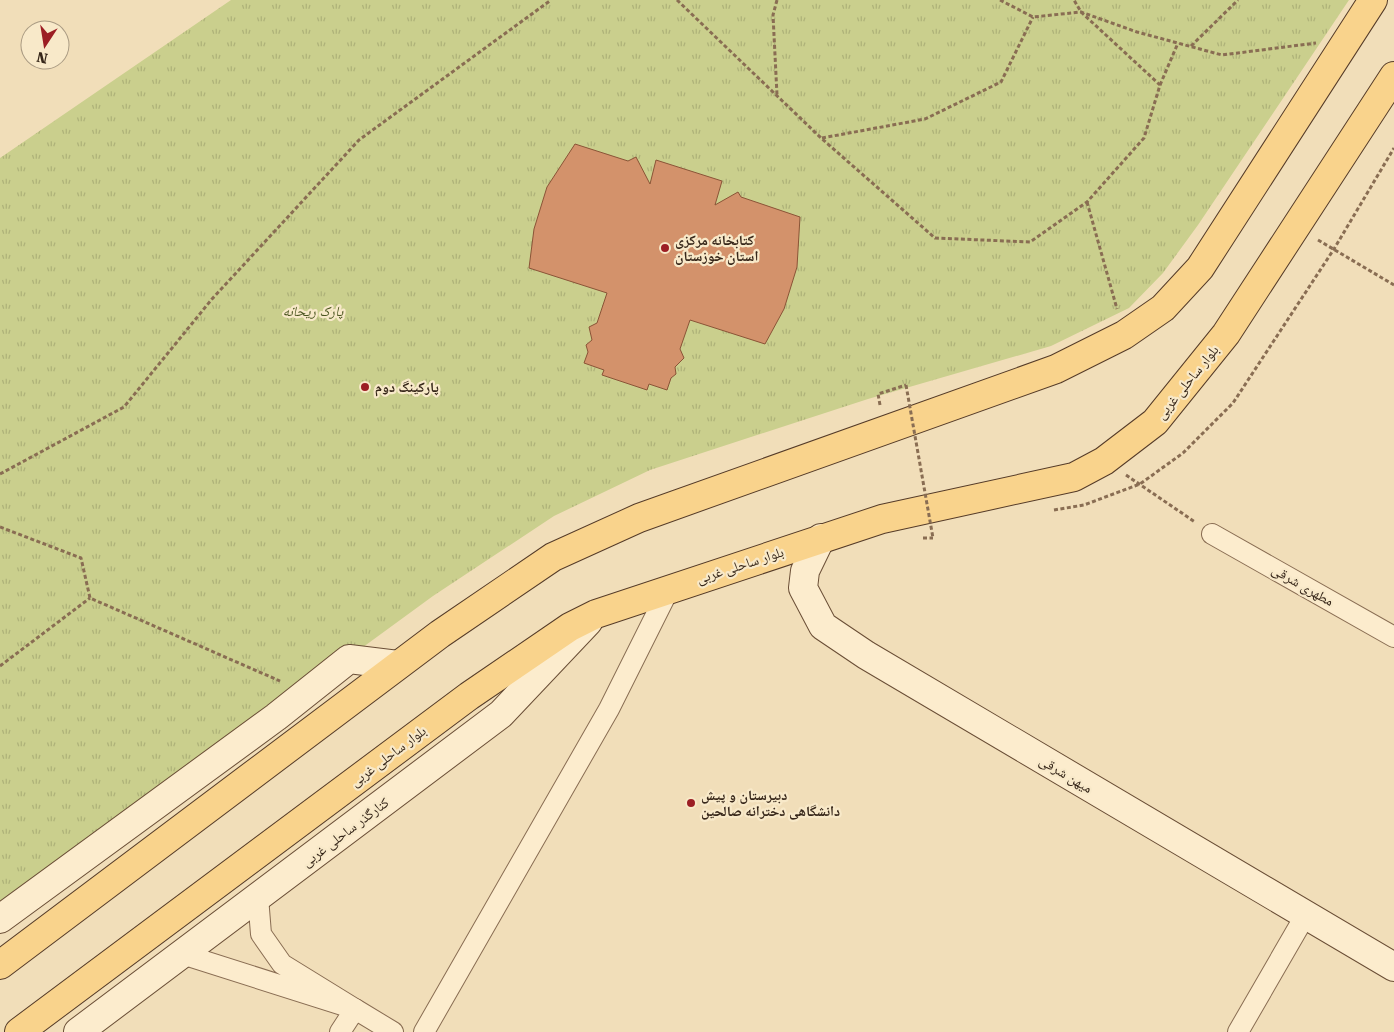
<svg xmlns="http://www.w3.org/2000/svg" width="1394" height="1032" font-family="'Roboto Serif','Noto Naskh Arabic',serif">
  <style>
    .park { fill: url(#park-tufts) }
    .building { fill: #d3926b; stroke: #8a5437 }
    .lines { fill: none; stroke-linecap: round; stroke-linejoin: round }
    .street-casing { stroke: #896d53; stroke-width: 22 }
    .secondary-casing { stroke: #6a4e36; stroke-width: 30 }
    .primary-casing { stroke: #553b28; stroke-width: 30 }
    .path { stroke: #896d53; stroke-width: 3; stroke-dasharray: 4 2.5; stroke-linecap: butt }
    .street { stroke: #fceccd; stroke-width: 20 }
    .secondary { stroke: #fceccd; stroke-width: 28 }
    .primary { stroke: #f9d38c; stroke-width: 28 }
    .path-bridge { stroke: #896d53; stroke-width: 3; stroke-dasharray: 4 2.5; stroke-linecap: butt }
    .poi-dot { fill: #9c1e24; stroke: #f8e9c9; stroke-width: 2 }
    .labels { text-anchor: middle; stroke-width: 4.5; stroke-linejoin: round; paint-order: stroke }
    .poi-label { font-size: 14px; font-weight: bold; fill: #362619; stroke: #f8e9c9; text-anchor: start }
    .park-label { font-size: 14px; font-style: italic; fill: #49541e; stroke: #f8e9c9 }
    .street-label { font-size: 14px; fill: #362619; stroke: #f8e9c9 }
  </style>
  <defs>
    <pattern id="park-tufts" width="24" height="20" patternUnits="userSpaceOnUse" patternTransform="scale(1.25)"><rect width="24" height="20" fill="#cacf8d"/><path d="M3 7l-1-3M5 7V3M7 7l1-3M15 17l-1-3M17 17v-4M19 17l1-3" fill="none" stroke="#aeb279"/></pattern>
  </defs>
  <rect width="100%" height="100%" fill="#f1deb9"/>
  <!-- park -->
  <path class="park" d="M 231,0 L 1349,0 L 1198,225 L 1163,273 L 1129,308 L 1051,346 L 868,399 L 650,470 L 554,516 L 433,596 L 0,912 L 0,158 Z"/>
  <!-- building -->
  <path class="building" d="M 575,144 L 628,161 L 636,157 L 650,184 L 656,160 L 722,181 L 715,205 L 738,192 L 741,197 L 800,217 L 797,267 L 784,309 L 765,344 L 690,320 L 680,349 L 684,358 L 675,367 L 676,374 L 671,378 L 667,390 L 649,384 L 647,390 L 602,375 L 604,370 L 584,363 L 588,352 L 586,345 L 592,340 L 589,327 L 597,323 L 607,293 L 529,268 L 534,229 L 547,187 Z"/>
  <g class="lines">
    <!-- street casing -->
    <g class="street-casing">
      <g id="street">
        <path d="M 1212,534 L 1394,637"/>
        <path d="M 182,954 L 355,1009 L 282,964 L 261,934 L 258,897"/>
        <path d="M 340,1032 L 355,1009 L 393,1032"/>
        <path d="M 424,1032 L 609,709 L 669,589"/>
        <path d="M 1238,1032 L 1305,916"/>
      </g>
    </g>
    <!-- secondary casing -->
    <g class="secondary-casing">
      <g id="secondary">
        <path d="M 821,538 L 805,571 L 803,588 L 823,626 L 866,655 L 1394,967"/>
        <path d="M 0,919 L 276,717 L 349,659 L 398,665"/>
        <path d="M 78,1032 L 501,714 L 588,622"/>
      </g>
    </g>
    <!-- primary casing -->
    <g class="primary-casing">
      <g id="primary">
        <path d="M 0,965 L 440,634 L 553,557 L 639,518 L 1056,369 L 1124,335 L 1163,308 L 1200,268 L 1373,0"/>
        <path d="M 19,1032 L 469,696 L 570,627 L 596,614 L 882,519 L 1074,477 L 1104,461 L 1155,422 L 1226,334 L 1394,76"/>
      </g>
    </g>
    <!-- path -->
    <g class="path">
      <path d="M 677,0 L 821,138 L 935,238 L 1030,242 L 1087,202 L 1144,138 L 1160,85 L 1081,12 L 1074,0"/>
      <path d="M 777,0 L 773,15 L 777,95"/>
      <path d="M 1000,0 L 1033,17 L 1081,12 L 1137,32 L 1222,55 L 1316,43"/>
      <path d="M 1191,46 L 1238,0"/>
      <path d="M 1160,85 L 1178,43"/>
      <path d="M 822,138 L 925,119 L 1001,82 L 1033,17"/>
      <path d="M 1087,202 L 1117,309"/>
      <path d="M 1318,240 L 1394,285"/>
      <path d="M 880,405 L 878,394 L 906,385"/>
      <path d="M 0,474 L 124,407 L 212,299 L 359,140 L 551,0"/>
      <path d="M 1126,475 L 1195,522"/>
      <path d="M 1054,510 L 1084,505 L 1140,484 L 1183,453 L 1233,403 L 1334,249 L 1394,148"/>
      <path d="M 0,527 L 81,558 L 90,598 L 280,681"/>
      <path d="M 923,538 L 933,538"/>
      <path d="M 0,666 L 90,598"/>
    </g>
    <!-- street -->
    <use href="#street" class="street"/>
    <!-- secondary -->
    <use href="#secondary" class="secondary"/>
    <!-- primary -->
    <use href="#primary" class="primary"/>
    <!-- path-bridge -->
    <path class="path-bridge" d="M 906,385 L 933,538"/>
  </g>
  <!-- markers -->
  <g class="poi-dot">
    <circle cx="665" cy="248" r="5"/>
    <circle cx="365" cy="387" r="5"/>
    <circle cx="691" cy="803" r="5"/>
  </g>
  <g class="labels">
    <!-- poi labels -->
    <g class="poi-label">
      <text x="675" y="245">کتابخانه مرکزی<tspan x="675" dy="16">استان خوزستان</tspan></text>
      <text x="375" y="392">پارکینگ دوم</text>
      <text x="701" y="800">دبیرستان و پیش<tspan x="701" dy="16">دانشگاهی دخترانه صالحین</tspan></text>
    </g>
    <!-- park labels -->
    <g class="park-label">
      <text x="313" y="316">پارک ریحانه</text>
    </g>
    <!-- street labels -->
    <g class="street-label">
      <text transform="translate(1187 382) rotate(-51)" y="5">بلوار ساحلی غربی</text>
      <text transform="translate(740 565) rotate(-18)" y="5">بلوار ساحلی غربی</text>
      <text transform="translate(1303 585) rotate(30)" y="5">مطهری شرقی</text>
      <text transform="translate(388 756) rotate(-37)" y="5">بلوار ساحلی غربی</text>
      <text transform="translate(1066 774) rotate(31)" y="5">میهن شرقی</text>
      <text transform="translate(345 832) rotate(-37)" y="5">کنارگذر ساحلی غربی</text>
    </g>
  </g>
  <!-- north arrow -->
  <g transform="translate(45 45) rotate(192)"><circle r="24" fill="#f8e9c9" stroke="#aa9b83"/>
  <path d="M0-4L9 19L0 12L-9 19Z" fill="#9c1e24"/>
  <text y="-8" font-size="14" font-weight="bold" text-anchor="middle" fill="#362619">N</text>
  </g>
</svg>
